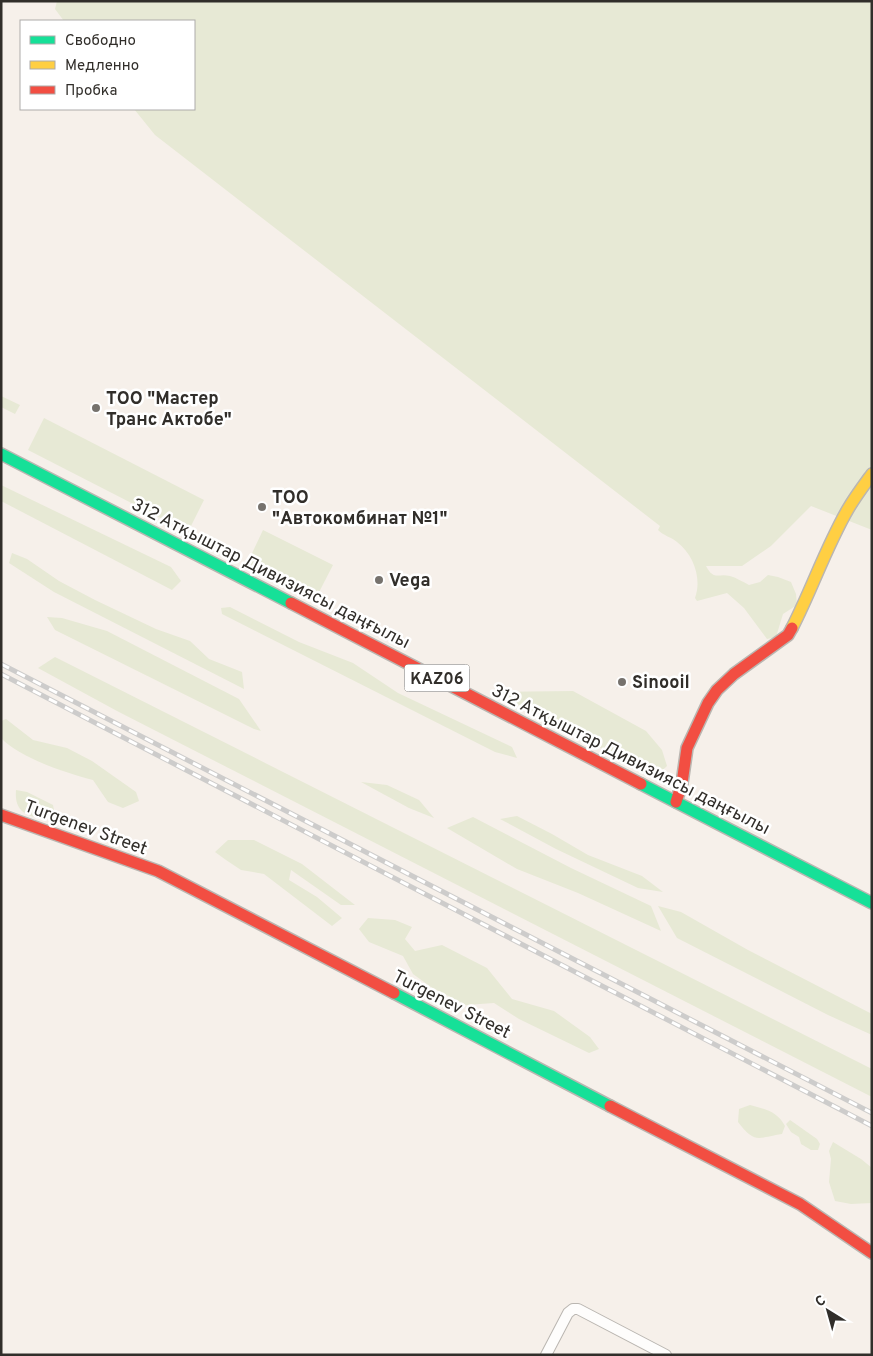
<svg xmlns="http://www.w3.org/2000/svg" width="873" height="1356" font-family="Overpass,sans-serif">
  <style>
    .green { fill: #e7e9d5 }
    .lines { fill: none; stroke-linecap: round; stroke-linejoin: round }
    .street-casing { stroke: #bab6b1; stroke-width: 12 }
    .fast-casing { stroke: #bab6b1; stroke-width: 14 }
    .slow-casing { stroke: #bab6b1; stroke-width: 14 }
    .jam-casing { stroke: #bab6b1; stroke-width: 14 }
    .street { stroke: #fefdfc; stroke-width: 10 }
    .fast { stroke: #16e098; stroke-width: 11 }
    .slow { stroke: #ffcf43; stroke-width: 11 }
    .jam { stroke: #f24e42; stroke-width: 11 }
    .rail-casing { stroke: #cdcccb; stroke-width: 5 }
    .rail { stroke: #fff; stroke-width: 3; stroke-dasharray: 9; stroke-linecap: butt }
    .poi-dot { fill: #76726d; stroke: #fff; stroke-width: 2 }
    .labels { text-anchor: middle; stroke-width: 5; stroke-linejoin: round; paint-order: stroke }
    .shield { fill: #fff; stroke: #6f6d6a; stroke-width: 1 }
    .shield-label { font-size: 16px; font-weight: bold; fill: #312e2a }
    .poi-label { font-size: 18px; font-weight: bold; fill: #312e2a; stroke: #fff; text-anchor: start }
    .street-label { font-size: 18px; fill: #312e2a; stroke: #fff }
  </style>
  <rect width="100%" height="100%" fill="#f6f0ea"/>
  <!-- green -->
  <g class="green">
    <path d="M 57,1 L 872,1 L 872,530 L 811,506 L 771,546 L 742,566 L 706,566 C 714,581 718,573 730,576 C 737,578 743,582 749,585 L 760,582 L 768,575 L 778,577 L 791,582 L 796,594 L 797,605 L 783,614 L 776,637 L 767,639 L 744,608 L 727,593 L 697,601 L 695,598 C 702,579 694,555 677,542 C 671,537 664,536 658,530 L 660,526 L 155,135 L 134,109 L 194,109 L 194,21 L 64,21 L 55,9 Z"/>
    <path d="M 1,396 L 20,405 L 15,414 L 1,407 Z"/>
    <path d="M 44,418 L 204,500 L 188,532 L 28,450 Z"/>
    <path d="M 1,485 L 171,567 L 181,581 L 172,590 L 1,501 Z"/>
    <path d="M 263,530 L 333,565 L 315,600 L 246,566 Z"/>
    <path d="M 12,553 L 27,559 L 59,581 L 95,600 L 156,629 L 190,641 L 209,659 L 242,672 L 244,689 L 54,592 L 9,563 Z"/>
    <path d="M 230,607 L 299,642 L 353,663 L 398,693 L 512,747 L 517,758 L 495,752 L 222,614 L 221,608 Z"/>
    <path d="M 47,617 L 62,618 L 107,631 L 239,699 L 261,731 L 254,729 L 55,630 Z"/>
    <path d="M 55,657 L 872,1069 L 872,1097 L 117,711 L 38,668 Z"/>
    <path d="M 573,691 L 646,731 L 662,750 L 667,766 L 655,777 L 495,692 Z"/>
    <path d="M 6,719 L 33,740 L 67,748 L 92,761 L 136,792 L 139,801 L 123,808 L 108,802 L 93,780 C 66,773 20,758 1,738 L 1,721 Z"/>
    <path d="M 361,782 L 387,785 L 419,800 L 434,818 L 409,808 Z"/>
    <path d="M 16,790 L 27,792 L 53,805 L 54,810 L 46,819 C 27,817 14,812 16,790 Z"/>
    <path d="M 517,816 L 552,834 L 588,855 L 642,876 L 663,892 L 638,888 L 556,849 L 500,819 Z"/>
    <path d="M 473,817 L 571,868 L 651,906 L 661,931 L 578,893 L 517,869 L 447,828 Z"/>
    <path d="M 228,840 L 254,840 L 302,864 L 355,905 L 341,905 L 291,870 L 289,880 L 317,897 L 342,918 L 332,926 L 264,874 L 241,870 L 226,860 L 215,852 Z"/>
    <path d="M 658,906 L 681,912 L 748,950 L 872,1014 L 872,1035 L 828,1015 L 677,938 Z"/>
    <path d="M 368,918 L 395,920 L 412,927 L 405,939 L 415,951 L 442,945 L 487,968 L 512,999 L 554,1011 L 590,1037 L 599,1049 L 589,1053 L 519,1019 L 494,1003 L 466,1005 L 431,987 L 413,974 L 403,956 L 369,942 L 359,929 Z"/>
    <path d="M 750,1105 C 765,1109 777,1111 785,1126 L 782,1134 C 757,1138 755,1144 738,1122 L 739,1109 Z"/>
    <path d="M 790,1120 L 817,1139 L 820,1144 L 818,1150 L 811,1150 L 801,1144 L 799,1137 L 791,1132 L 786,1124 Z"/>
    <path d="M 833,1142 L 861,1159 L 872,1168 L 872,1203 L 851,1204 L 835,1201 L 829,1182 L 831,1159 L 829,1151 Z"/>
  </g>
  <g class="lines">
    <!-- street casing -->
    <g class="street-casing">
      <path id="street" d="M 546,1355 L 568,1313 L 573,1309 L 578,1309 L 666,1355"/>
    </g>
    <!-- fast casing -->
    <g class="fast-casing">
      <g id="fast">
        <path d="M 1,454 L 291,603"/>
        <path d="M 641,784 L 872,903"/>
        <path d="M 394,993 L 610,1106"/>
      </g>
    </g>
    <!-- slow casing -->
    <g class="slow-casing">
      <path id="slow" d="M 792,628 C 812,589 826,547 848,509 C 855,497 864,485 872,474"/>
    </g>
    <!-- jam casing -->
    <g class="jam-casing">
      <g id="jam">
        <path d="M 291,603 L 641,784"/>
        <path d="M 676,802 L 682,783 L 687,748 L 708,703 L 717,690 L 734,674 L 788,635 L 792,628"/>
        <path d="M 1,815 L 158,871 L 394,993"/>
        <path d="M 610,1106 L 800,1204 L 872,1253"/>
      </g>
    </g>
    <!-- street -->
    <use href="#street" class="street"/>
    <!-- fast -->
    <use href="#fast" class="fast"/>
    <!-- slow -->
    <use href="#slow" class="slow"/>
    <!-- jam -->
    <use href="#jam" class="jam"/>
    <!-- rail casing -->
    <g class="rail-casing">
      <g id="rail">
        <path d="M 1,664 L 872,1113"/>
        <path d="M 1,674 L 872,1126"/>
      </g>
    </g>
    <!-- rail -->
    <use href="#rail" class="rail"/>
  </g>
  <!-- markers -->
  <g class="poi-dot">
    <circle cx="96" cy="408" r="5"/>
    <circle cx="262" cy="507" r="5"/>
    <circle cx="379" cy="580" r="5"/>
    <circle cx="622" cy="682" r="5"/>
  </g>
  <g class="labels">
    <!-- shield labels -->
    <rect class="shield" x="404.5" y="664.5" width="65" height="27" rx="4"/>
    <g class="shield-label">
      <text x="437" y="684">KАZ06</text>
    </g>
    <!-- poi labels -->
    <g class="poi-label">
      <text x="106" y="404">ТОО "Мастер<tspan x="106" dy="21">Транс Актобе"</tspan></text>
      <text x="272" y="503">ТОО<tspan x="272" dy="21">"Автокомбинат №1"</tspan></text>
      <text x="389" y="586">Vega</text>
      <text x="632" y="688">Sinooil</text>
    </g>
    <!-- street labels -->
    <g class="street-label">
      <text transform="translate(271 573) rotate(27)" y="6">312 Атқыштар Дивизиясы даңғылы</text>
      <text transform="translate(631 759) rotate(27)" y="6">312 Атқыштар Дивизиясы даңғылы</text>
      <text transform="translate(86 827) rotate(20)" y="6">Turgenev Street</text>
      <text transform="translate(452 1004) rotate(27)" y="6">Turgenev Street</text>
    </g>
  </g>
  <!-- border -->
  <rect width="873" height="1356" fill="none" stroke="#312e2a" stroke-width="5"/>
  <!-- legend -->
  <rect x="20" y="20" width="175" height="90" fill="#ffffff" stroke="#adabaa"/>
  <rect x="30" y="36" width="25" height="8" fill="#16e098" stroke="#adabaa"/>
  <text x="65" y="45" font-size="15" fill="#312e2a">Свободно</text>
  <rect x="30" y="61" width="25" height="8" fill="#ffcf43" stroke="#adabaa"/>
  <text x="65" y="70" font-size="15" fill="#312e2a">Медленно</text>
  <rect x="30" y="86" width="25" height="8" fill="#f24e42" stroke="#adabaa"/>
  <text x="65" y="95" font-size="15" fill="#312e2a">Пробка</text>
  <!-- north arrow -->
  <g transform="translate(828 1311) rotate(323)" stroke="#ffffff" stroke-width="4" paint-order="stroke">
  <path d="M0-4L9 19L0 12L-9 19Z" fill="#312e2a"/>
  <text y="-8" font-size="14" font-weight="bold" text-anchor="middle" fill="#312e2a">С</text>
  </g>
</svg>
